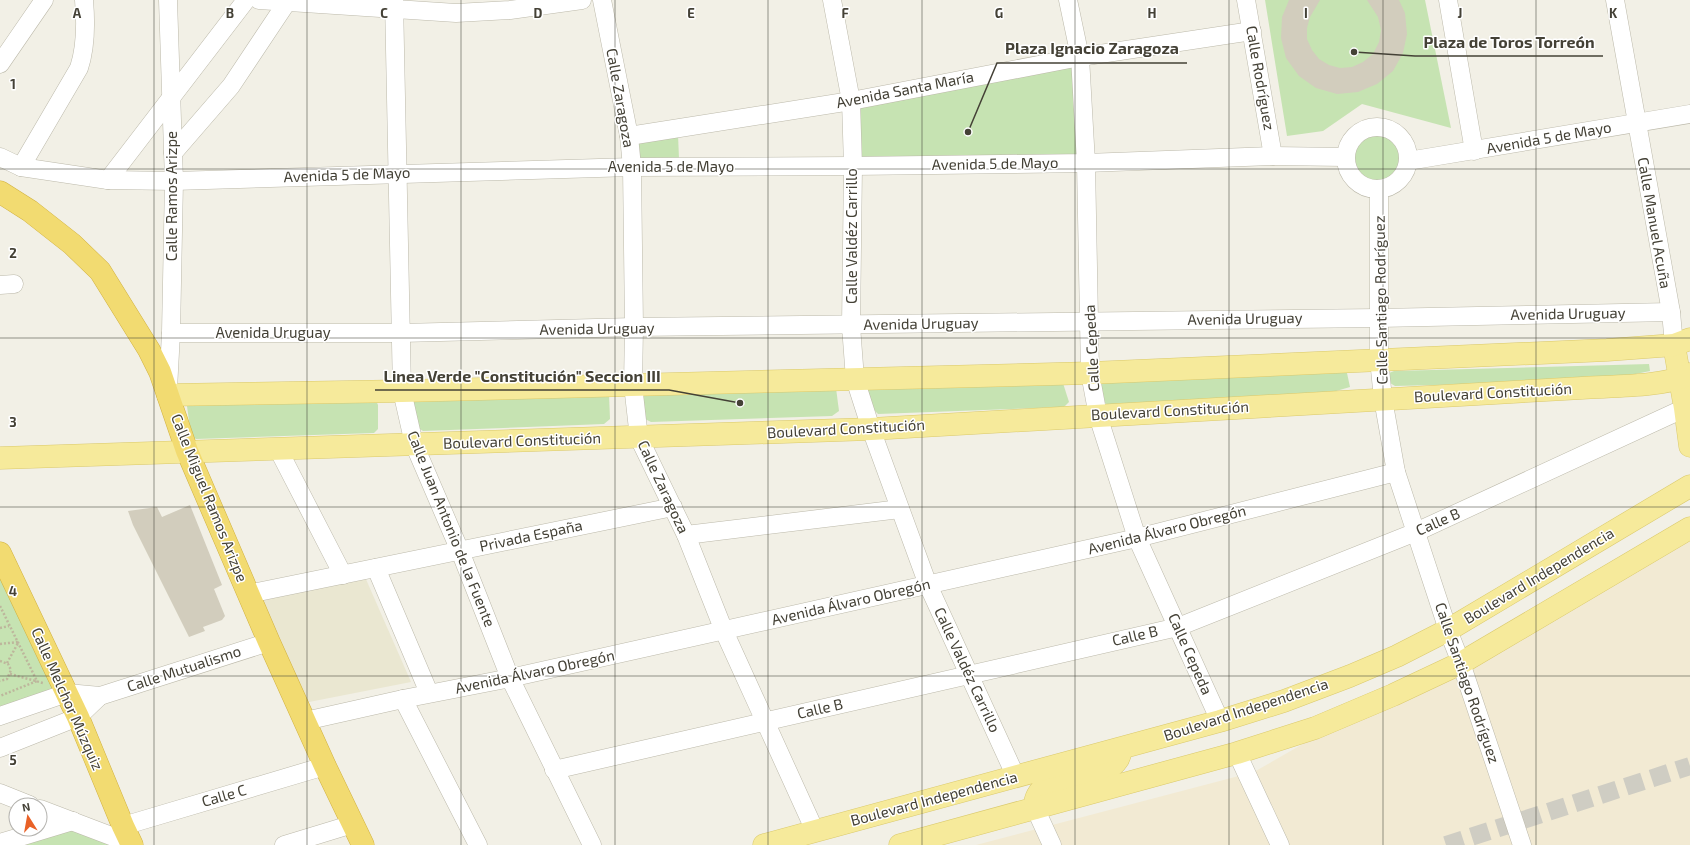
<svg xmlns="http://www.w3.org/2000/svg" width="1690" height="845" font-family="'Exo 2',sans-serif">
  <style>
    .commercial { fill: #f2ead3 }
    .education { fill: #eae7d1 }
    .green { fill: #c6e3b2 }
    .building { fill: #d2cdbd }
    .lines { fill: none; stroke-linecap: round; stroke-linejoin: round }
    .minor-tunnel { stroke: #cfcdc3; stroke-width: 18; stroke-dasharray: 18 9; stroke-linecap: butt }
    .minor-casing { stroke: #bcb9aa; stroke-width: 19 }
    .major-casing { stroke: #dac96c; stroke-width: 23 }
    .highway-casing { stroke: #d1b141; stroke-width: 23 }
    .path { stroke: #bdb69c; stroke-width: 2.5; stroke-dasharray: 2 2; stroke-linecap: butt }
    .minor { stroke: #fff; stroke-width: 18 }
    .major { stroke: #f6ea9b; stroke-width: 22 }
    .highway { stroke: #f2db71; stroke-width: 22 }
    .grid { fill: none; stroke: #444136; stroke-width: 1; stroke-opacity: 0.55 }
    .labels { text-anchor: middle; stroke-width: 3; stroke-linejoin: round; paint-order: stroke }
    .street-label { font-size: 15px; fill: #444136; stroke: #fff }
    .grid-label { font-size: 13px; text-anchor: middle; font-weight: bold; fill: #444136; stroke: #fff; stroke-width: 3; stroke-linejoin: round; paint-order: stroke }
    .leader { fill: none; stroke: #444136; stroke-width: 1.5 }
    .callout-dot { fill: #444136; stroke: #fff; stroke-width: 1.5 }
    .callout-label { font-size: 16px; text-anchor: middle; font-weight: bold; fill: #444136; stroke: #fff; stroke-width: 3; stroke-linejoin: round; paint-order: stroke }
  </style>
  <rect width="100%" height="100%" fill="#f2f0e6"/>
  <!-- commercial -->
  <path class="commercial" d="M 1690,523 L 1690,845 L 976,845 L 1254,772 Z"/>
  <!-- education -->
  <path class="education" d="M 365,577 L 411,682 L 304,703 L 259,598 Z"/>
  <!-- green -->
  <g class="green">
    <path d="M 1265,0 L 1425,0 L 1451,128 L 1362,104 L 1323,131 L 1287,136 Z"/>
    <path d="M 1080,57 L 1086,162 L 854,166 L 852,101 Z"/>
    <circle cx="1376" cy="158" r="26"/>
    <path d="M 678,134 L 679,159 L 633,158 L 633,142 Z"/>
    <path d="M 1649,364 L 1650,371 L 1602,381 L 1395,386 L 1390,383 L 1389,373 L 1394,371 Z"/>
    <path d="M 1341,372 L 1347,373 L 1350,387 L 1312,398 L 1108,405 L 1102,401 L 1099,386 L 1103,378 Z"/>
    <path d="M 1062,380 L 1069,402 L 1064,407 L 878,414 L 872,408 L 866,387 Z"/>
    <path d="M 836,388 L 839,411 L 832,416 L 651,422 L 643,418 L 641,395 Z"/>
    <path d="M 609,394 L 610,419 L 604,424 L 423,431 L 414,425 L 412,401 Z"/>
    <path d="M 374,396 L 378,405 L 378,429 L 374,433 L 196,439 L 191,436 L 187,406 Z"/>
    <path d="M 0,557 L 65,692 L 0,717 Z"/>
    <path d="M 72,826 L 131,845 L 9,845 Z"/>
  </g>
  <!-- building -->
  <g class="building">
    <path d="M 1289,0 L 1320,0 L 1310,17 L 1307,28 L 1307,39 L 1312,50 L 1319,59 L 1329,65 L 1340,68 L 1352,67 L 1363,62 L 1373,54 L 1379,42 L 1381,30 L 1378,17 L 1367,0 L 1399,0 L 1405,13 L 1407,34 L 1403,53 L 1393,71 L 1377,84 L 1358,92 L 1337,94 L 1316,88 L 1299,76 L 1286,58 L 1281,38 L 1282,17 Z"/>
    <path d="M 190,505 L 222,585 L 214,589 L 225,616 L 222,620 L 203,627 L 205,631 L 189,637 L 133,525 L 128,511 L 157,507 L 162,517 Z"/>
  </g>
  <g class="lines">
    <!-- minor-tunnel -->
    <path class="minor-tunnel" d="M 1446,845 L 1690,766"/>
    <!-- minor casing -->
    <g class="minor-casing">
      <g id="minor">
        <path d="M 259,0 L 456,13 L 510,10 L 582,0"/>
        <path d="M 394,0 L 402,391 L 414,444 L 460,551 L 510,678 L 592,845"/>
        <path d="M 602,0 L 629,136 L 632,167 L 634,327 L 633,385 L 639,438 L 686,535 L 724,631 L 815,831"/>
        <path d="M 832,0 L 851,101 L 853,166 L 851,326 L 855,379 L 871,429 L 928,585 L 1016,777"/>
        <path d="M 1068,0 L 1080,57 L 1086,163 L 1090,373 L 1098,416 L 1137,538 L 1220,721"/>
        <path d="M 1246,0 L 1273,156"/>
        <path d="M 1448,0 L 1474,151"/>
        <path d="M 1615,0 L 1671,312 L 1674,345"/>
        <path d="M 0,64 L 44,0"/>
        <circle cx="1377" cy="158" r="31"/>
        <path d="M 629,136 L 851,101 L 1080,57 L 1252,31"/>
        <path d="M 173,153 L 231,86 L 287,2"/>
        <path d="M 0,157 L 21,167 L 108,180 L 174,181 L 632,167 L 853,166 L 1086,163 L 1273,156 L 1345,157"/>
        <path d="M 1408,161 L 1690,114"/>
        <path d="M 21,167 L 79,68 C 86,47 86,23 84,0"/>
        <path d="M 108,180 L 246,0"/>
        <path d="M 1379,190 L 1379,359 L 1383,399 L 1396,472 L 1448,630 L 1461,663 L 1522,845"/>
        <path d="M 0,285 L 14,284"/>
        <path d="M 171,333 L 401,333 L 634,327 L 1379,318 L 1671,312"/>
        <path d="M 168,389 L 171,333 L 174,181 L 168,0"/>
        <path d="M 278,449 L 343,575"/>
        <path d="M 686,535 L 900,509"/>
        <path d="M 376,568 L 429,693"/>
        <path d="M 248,594 L 673,507"/>
        <path d="M 403,699 L 478,845"/>
        <path d="M 0,716 L 67,693 L 100,696 L 269,642"/>
        <path d="M 305,721 L 403,699 L 510,678 L 1137,538 L 1396,472"/>
        <path d="M 0,748 L 78,717 L 100,696"/>
        <path d="M 1237,753 L 1280,845"/>
        <path d="M 554,770 L 1178,627 L 1416,532 L 1685,408"/>
        <path d="M 0,793 L 30,805"/>
        <path d="M 1035,808 L 1052,845"/>
        <path d="M 40,809 L 132,844"/>
        <path d="M 123,826 L 325,766"/>
        <path d="M 0,843 L 73,821"/>
        <path d="M 284,845 L 353,824"/>
      </g>
    </g>
    <!-- major casing -->
    <g class="major-casing">
      <g id="major">
        <path d="M 1674,345 L 1685,408 L 1690,446"/>
        <path d="M 168,395 L 402,391 L 1090,373 L 1607,350 L 1674,345 L 1690,339"/>
        <path d="M 0,458 L 871,429 L 1582,388 C 1612,386 1665,387 1690,374"/>
        <path d="M 1035,808 C 1034,799 1039,790 1047,785 C 1059,777 1095,772 1111,767 C 1117,762 1120,758 1121,749"/>
        <path d="M 764,845 L 1220,721 L 1284,701 L 1350,676 L 1397,656 L 1448,630 L 1690,486"/>
        <path d="M 900,845 L 1237,753 L 1315,728 L 1393,695 L 1461,663 L 1690,528"/>
      </g>
    </g>
    <!-- highway casing -->
    <g class="highway-casing">
      <g id="highway">
        <path d="M 0,192 L 30,211 L 72,244 L 100,271 L 149,350 L 160,372 L 187,451 L 269,642 L 325,766 L 363,845"/>
        <path d="M 0,553 L 78,717 L 123,826 L 132,845"/>
      </g>
    </g>
    <!-- path -->
    <g class="path">
      <path d="M 0,606 L 37,681 L 0,696"/>
      <path d="M 0,628 L 9,626"/>
      <path d="M 0,644 L 18,642"/>
      <path d="M 0,661 L 8,664 L 11,670 L 7,679 L 0,681"/>
      <path d="M 7,663 L 18,643"/>
      <path d="M 10,674 L 43,683"/>
    </g>
    <!-- minor -->
    <use href="#minor" class="minor"/>
    <!-- major -->
    <use href="#major" class="major"/>
    <!-- highway -->
    <use href="#highway" class="highway"/>
  </g>
  <!-- grid -->
  <path class="grid" d="M 154,0 L 154,845M 307,0 L 307,845M 461,0 L 461,845M 615,0 L 615,845M 768,0 L 768,845M 922,0 L 922,845M 1075,0 L 1075,845M 1229,0 L 1229,845M 1383,0 L 1383,845M 1536,0 L 1536,845M 0,169 L 1690,169M 0,338 L 1690,338M 0,507 L 1690,507M 0,676 L 1690,676"/>
  <g class="labels">
    <!-- street labels -->
    <g class="street-label">
      <text transform="translate(1260 78) rotate(80)" y="5">Calle Rodríguez</text>
      <text transform="translate(905 90) rotate(-11)" y="5">Avenida Santa María</text>
      <text transform="translate(620 98) rotate(80)" y="5">Calle Zaragoza</text>
      <text transform="translate(1549 138) rotate(-10)" y="5">Avenida 5 de Mayo</text>
      <text transform="translate(995 164) rotate(-1)" y="5">Avenida 5 de Mayo</text>
      <text x="671" y="172">Avenida 5 de Mayo</text>
      <text transform="translate(347 175) rotate(-2)" y="5">Avenida 5 de Mayo</text>
      <text transform="translate(172 196) rotate(-90)" y="5">Calle Ramos Arizpe</text>
      <text transform="translate(1654 223) rotate(80)" y="5">Calle Manuel Acuña</text>
      <text transform="translate(852 236) rotate(-90)" y="5">Calle Valdéz Carrillo</text>
      <text transform="translate(1381 300) rotate(-91)" y="5">Calle Santiago Rodríguez</text>
      <text transform="translate(1568 314) rotate(-1)" y="5">Avenida Uruguay</text>
      <text transform="translate(1245 319) rotate(-1)" y="5">Avenida Uruguay</text>
      <text transform="translate(921 324) rotate(-1)" y="5">Avenida Uruguay</text>
      <text transform="translate(597 329) rotate(-1)" y="5">Avenida Uruguay</text>
      <text x="273" y="338">Avenida Uruguay</text>
      <text transform="translate(1092 348) rotate(-93)" y="5">Calle Cepeda</text>
      <text transform="translate(1493 393) rotate(-3)" y="5">Boulevard Constitución</text>
      <text transform="translate(1170 411) rotate(-3)" y="5">Boulevard Constitución</text>
      <text transform="translate(846 429) rotate(-3)" y="5">Boulevard Constitución</text>
      <text transform="translate(522 441) rotate(-2)" y="5">Boulevard Constitución</text>
      <text transform="translate(663 487) rotate(65)" y="5">Calle Zaragoza</text>
      <text transform="translate(209 498) rotate(68)" y="5">Calle Miguel Ramos Arizpe</text>
      <text transform="translate(1438 522) rotate(-24)" y="5">Calle B</text>
      <text transform="translate(451 529) rotate(68)" y="5">Calle Juan Antonio de la Fuente</text>
      <text transform="translate(1167 530) rotate(-14)" y="5">Avenida Álvaro Obregón</text>
      <text transform="translate(531 536) rotate(-12)" y="5">Privada España</text>
      <text transform="translate(1539 576) rotate(-31)" y="5">Boulevard Independencia</text>
      <text transform="translate(851 602) rotate(-13)" y="5">Avenida Álvaro Obregón</text>
      <text transform="translate(1135 636) rotate(-13)" y="5">Calle B</text>
      <text transform="translate(1190 654) rotate(66)" y="5">Calle Cepeda</text>
      <text transform="translate(184 669) rotate(-18)" y="5">Calle Mutualismo</text>
      <text transform="translate(967 670) rotate(65)" y="5">Calle Valdéz Carrillo</text>
      <text transform="translate(535 672) rotate(-12)" y="5">Avenida Álvaro Obregón</text>
      <text transform="translate(1467 683) rotate(71)" y="5">Calle Santiago Rodríguez</text>
      <text transform="translate(67 699) rotate(66)" y="5">Calle Melchor Múzquiz</text>
      <text transform="translate(820 709) rotate(-13)" y="5">Calle B</text>
      <text transform="translate(1246 710) rotate(-18)" y="5">Boulevard Independencia</text>
      <text transform="translate(224 796) rotate(-16)" y="5">Calle C</text>
      <text transform="translate(934 799) rotate(-15)" y="5">Boulevard Independencia</text>
    </g>
  </g>
  <g class="grid-label">
    <text x="77" y="18">A</text>
    <text x="230" y="18">B</text>
    <text x="384" y="18">C</text>
    <text x="538" y="18">D</text>
    <text x="691" y="18">E</text>
    <text x="845" y="18">F</text>
    <text x="999" y="18">G</text>
    <text x="1152" y="18">H</text>
    <text x="1306" y="18">I</text>
    <text x="1460" y="18">J</text>
    <text x="1613" y="18">K</text>
    <text x="13" y="89">1</text>
    <text x="13" y="258">2</text>
    <text x="13" y="427">3</text>
    <text x="13" y="596">4</text>
    <text x="13" y="765">5</text>
  </g>
  <!-- callouts -->
  <path class="leader" d="M1354 52L1415 56H1603M968 132L997 63H1187M740 403L669 390H375"/>
  <g class="callout-dot">
    <circle cx="1354" cy="52" r="4"/>
    <circle cx="968" cy="132" r="4"/>
    <circle cx="740" cy="403" r="4"/>
  </g>
  <g class="callout-label">
    <text x="1509" y="48">Plaza de Toros Torreón</text>
    <text x="1092" y="54">Plaza Ignacio Zaragoza</text>
    <text x="522" y="382">Linea Verde "Constitución" Seccion III</text>
  </g>
  <!-- north arrow -->
  <g transform="translate(28 817) rotate(349)"><circle r="19" fill="#ffffff" stroke="#b4b3af"/>
  <path d="M0-3L7 15L0 10L-7 15Z" fill="#e96126"/>
  <text y="-6" font-size="11" font-weight="bold" text-anchor="middle" fill="#444136">N</text>
  </g>
</svg>
